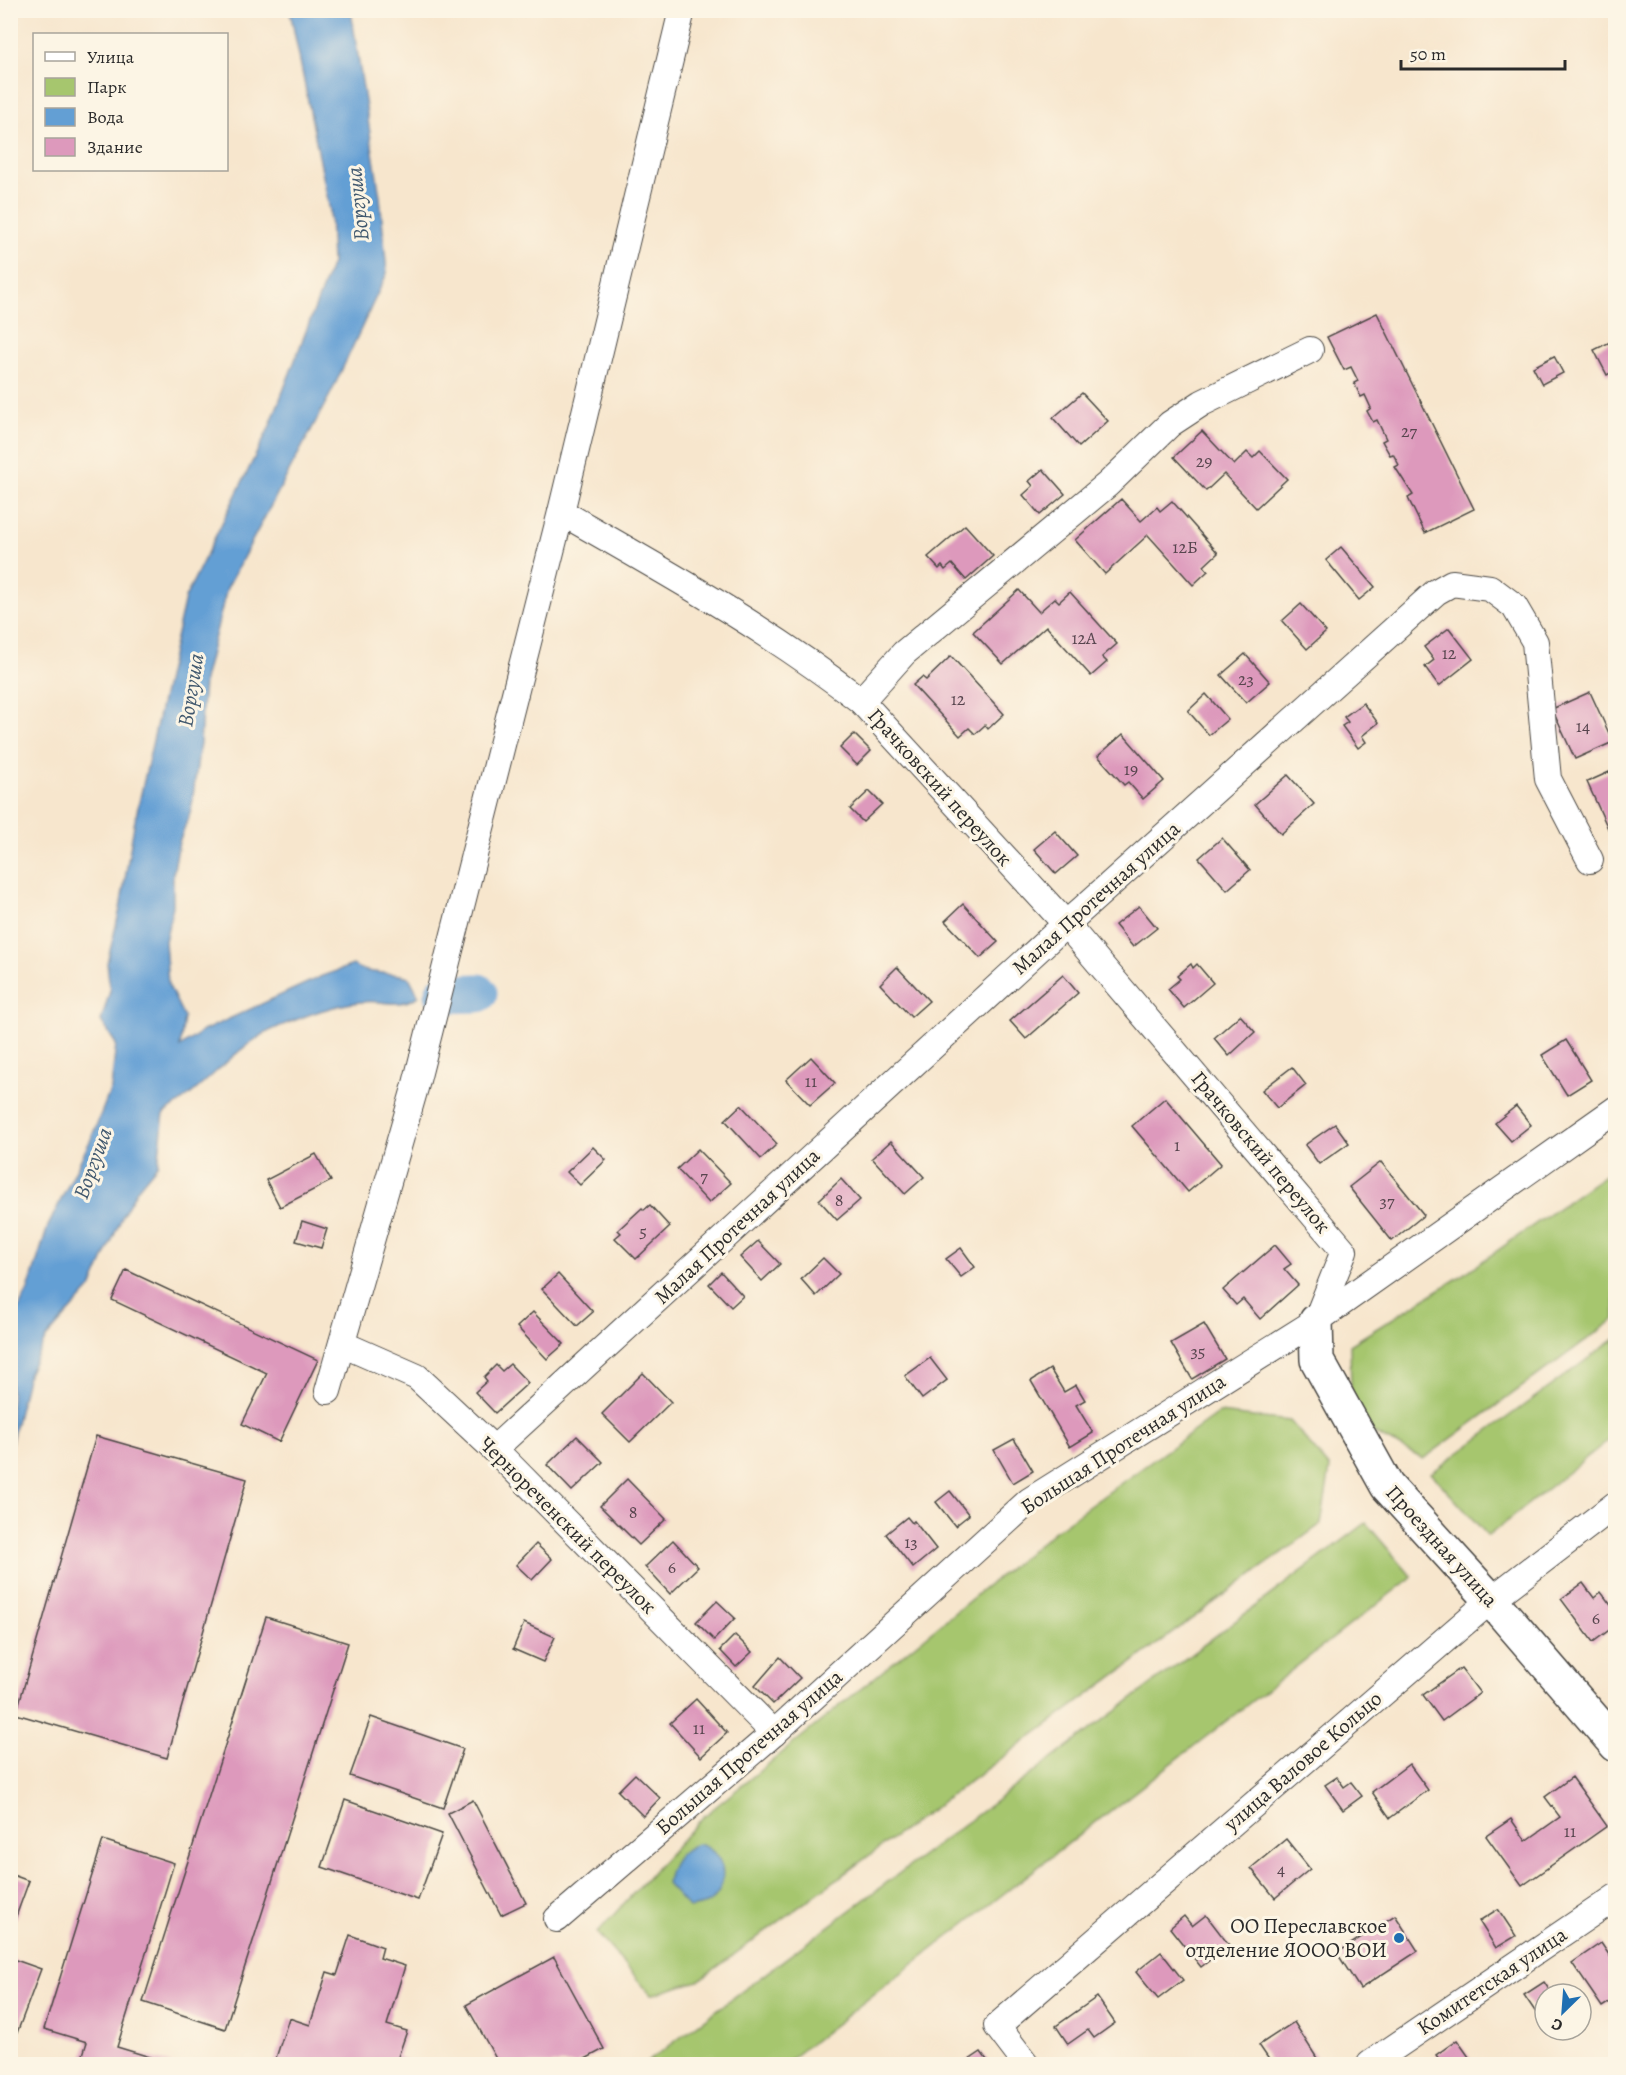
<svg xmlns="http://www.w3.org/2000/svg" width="1626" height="2075" font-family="Alegreya,serif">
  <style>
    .green { fill: #a6c66e; stroke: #68784c; stroke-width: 1.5 }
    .water { fill: #639fd4; stroke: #476580; stroke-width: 1.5 }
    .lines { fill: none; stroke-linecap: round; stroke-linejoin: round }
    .river { stroke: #639fd4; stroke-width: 39 }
    .building { fill: #dd99bc }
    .minor-casing { stroke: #4a4743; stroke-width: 28 }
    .tertiary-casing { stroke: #4a4743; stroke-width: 36 }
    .minor { stroke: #fff; stroke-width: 26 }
    .tertiary { stroke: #fff; stroke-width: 33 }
    .poi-dot { fill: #1f6fb2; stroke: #fcf5e5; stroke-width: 2 }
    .labels { text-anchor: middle; stroke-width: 6; stroke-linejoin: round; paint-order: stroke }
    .number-label { font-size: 18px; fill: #58464f }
    .street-label { font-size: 21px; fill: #2b2b2b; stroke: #fcf5e5 }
    .poi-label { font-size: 21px; fill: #2b2b2b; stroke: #fcf5e5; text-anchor: end }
    .water-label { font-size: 22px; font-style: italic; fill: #41596f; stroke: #fcf5e5 }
  </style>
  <rect width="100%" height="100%" fill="#fcf5e5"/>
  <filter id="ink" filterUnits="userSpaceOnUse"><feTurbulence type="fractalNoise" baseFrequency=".0167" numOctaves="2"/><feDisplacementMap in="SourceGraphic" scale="12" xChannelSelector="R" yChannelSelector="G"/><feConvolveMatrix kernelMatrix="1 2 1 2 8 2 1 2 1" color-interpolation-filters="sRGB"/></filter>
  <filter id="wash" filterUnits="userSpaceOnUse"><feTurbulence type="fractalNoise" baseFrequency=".008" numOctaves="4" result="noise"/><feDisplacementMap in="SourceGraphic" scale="24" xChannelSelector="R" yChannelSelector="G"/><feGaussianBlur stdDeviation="1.35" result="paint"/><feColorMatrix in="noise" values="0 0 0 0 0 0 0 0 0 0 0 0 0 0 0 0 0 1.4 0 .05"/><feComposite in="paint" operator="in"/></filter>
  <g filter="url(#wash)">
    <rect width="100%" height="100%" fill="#f7e6cd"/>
    <!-- green -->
    <g class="green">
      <path d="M 1615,1168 L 1615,1319 L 1423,1459 L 1368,1430 L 1351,1391 L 1350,1345 L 1461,1276 Z"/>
      <path d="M 1615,1339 L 1615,1435 L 1488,1536 L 1431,1473 Z"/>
      <path d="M 1219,1413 L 1290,1421 L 1330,1468 L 1321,1524 L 698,1981 L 651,1995 L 597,1933 L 703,1817 L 1060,1527 Z"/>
      <path d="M 1366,1523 L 1412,1577 L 784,2064 L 645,2064 Z"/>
    </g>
    <!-- water -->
    <g class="water">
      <path d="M 290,11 L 351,11 L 380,197 L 387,273 L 332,391 L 227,588 L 204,680 L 200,743 L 191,811 L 179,842 L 173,874 L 173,906 L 165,941 L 168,984 L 184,1017 L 180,1047 L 203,1031 L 322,976 L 353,965 C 369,976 390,971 409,977 L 419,996 C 395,1010 386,999 361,1002 C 331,1005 305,1016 278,1027 C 233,1046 206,1089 164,1113 L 158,1164 L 138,1188 L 123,1215 L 91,1288 L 46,1338 L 28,1374 L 11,1444 L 11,1324 L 28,1290 L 48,1226 L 91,1139 L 111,1088 L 116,1044 L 101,1021 L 110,991 L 107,963 L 120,909 L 134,825 L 185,598 L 269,428 L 332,263 L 330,211 Z"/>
      <path d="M 697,1844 C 726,1849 732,1887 708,1903 C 703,1906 694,1907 689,1908 L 667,1884 C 669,1865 679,1850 697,1844 Z"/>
    </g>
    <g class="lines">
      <!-- river -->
      <path class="river" d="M 444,994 L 478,993"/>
    </g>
    <g id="blocks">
      <!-- building -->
      <g class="building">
        <path d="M 1377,313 L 1474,509 L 1425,533 L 1408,498 L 1413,495 L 1395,467 L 1399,465 L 1393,454 L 1390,455 L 1382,441 L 1386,439 L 1377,420 L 1373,422 L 1367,411 L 1371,408 L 1365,395 L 1361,397 L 1354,383 L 1358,381 L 1351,367 L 1344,370 L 1327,337 Z"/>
        <path d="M 1616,339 L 1616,370 L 1607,375 L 1594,350 Z"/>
        <path d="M 1554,356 L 1563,373 L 1542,384 L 1533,367 Z"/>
        <path d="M 1082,393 L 1108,421 L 1079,447 L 1053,418 Z"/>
        <path d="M 1202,431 L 1234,465 L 1247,452 L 1253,458 L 1260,451 L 1287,479 L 1256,508 L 1224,474 L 1206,491 L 1174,457 Z"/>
        <path d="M 1043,469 L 1065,494 L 1040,515 L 1023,495 L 1033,486 L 1029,481 Z"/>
        <path d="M 1121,499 L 1141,521 L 1157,507 L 1160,511 L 1172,501 L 1218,553 L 1204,566 L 1208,571 L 1193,585 L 1148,535 L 1105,574 L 1075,540 Z"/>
        <path d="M 965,525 L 993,556 L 966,580 L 952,564 L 945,570 L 942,566 L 939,569 L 928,557 Z"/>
        <path d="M 1341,547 L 1375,587 L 1359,600 L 1326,560 Z"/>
        <path d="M 1019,590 L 1039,612 L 1055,598 L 1059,602 L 1070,592 L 1117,644 L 1102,657 L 1107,662 L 1091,676 L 1046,626 L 1003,664 L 973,632 Z"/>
        <path d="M 1301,604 L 1326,632 L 1307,649 L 1282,621 Z"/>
        <path d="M 1449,628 L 1473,659 L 1439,686 L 1425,667 L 1434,660 L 1424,647 Z"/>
        <path d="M 1245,654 L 1270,682 L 1246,703 L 1221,675 Z"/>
        <path d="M 951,656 L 1004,714 L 988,729 L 985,725 L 975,734 L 969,728 L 960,736 L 913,685 L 922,677 L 926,680 Z"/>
        <path d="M 1590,692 L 1613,742 L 1575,759 L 1552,709 Z"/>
        <path d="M 1206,694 L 1228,719 L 1209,735 L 1188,711 Z"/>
        <path d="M 1363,703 L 1378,723 L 1362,736 L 1366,742 L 1358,748 L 1342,726 L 1348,722 L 1344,717 Z"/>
        <path d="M 854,734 L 871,751 L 857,765 L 840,748 Z"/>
        <path d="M 1123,734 L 1164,781 L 1143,799 L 1128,782 L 1124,785 L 1098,756 Z"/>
        <path d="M 1616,769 L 1616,833 L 1611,835 L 1587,782 Z"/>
        <path d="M 1288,775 L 1314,804 L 1281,834 L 1255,804 Z"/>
        <path d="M 869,791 L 882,804 L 863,822 L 850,809 Z"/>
        <path d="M 1055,831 L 1077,856 L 1056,874 L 1034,849 Z"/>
        <path d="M 1222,838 L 1250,870 L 1227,890 L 1199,858 Z"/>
        <path d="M 963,904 L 998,942 L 980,958 L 945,921 Z"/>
        <path d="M 1139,906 L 1157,928 L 1133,947 L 1115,925 Z"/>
        <path d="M 1191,964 L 1193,968 L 1197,964 L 1213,983 L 1184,1008 L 1168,989 L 1180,979 L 1177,976 Z"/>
        <path d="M 897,967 L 929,1001 L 911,1017 L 880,984 Z"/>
        <path d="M 1063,975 L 1078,993 L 1026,1039 L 1010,1021 Z"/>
        <path d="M 1240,1015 L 1255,1032 L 1229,1056 L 1214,1038 Z"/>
        <path d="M 1566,1040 L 1591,1080 L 1567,1095 L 1542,1055 Z"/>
        <path d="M 811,1057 L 835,1083 L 810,1105 L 786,1080 Z"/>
        <path d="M 1292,1067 L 1306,1085 L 1277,1108 L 1262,1090 Z"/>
        <path d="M 1165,1098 L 1221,1164 L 1188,1192 L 1132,1126 Z"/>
        <path d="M 741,1105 L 777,1144 L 761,1159 L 725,1120 Z"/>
        <path d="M 1516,1106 L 1531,1125 L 1511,1141 L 1495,1123 Z"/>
        <path d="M 1335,1124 L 1349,1143 L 1319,1164 L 1305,1145 Z"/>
        <path d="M 891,1141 L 924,1177 L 905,1194 L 872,1158 Z"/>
        <path d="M 593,1147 L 606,1160 L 580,1185 L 567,1172 Z"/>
        <path d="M 698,1149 L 731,1183 L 709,1203 L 677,1169 Z"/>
        <path d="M 316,1154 L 331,1181 L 280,1207 L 266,1180 Z"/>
        <path d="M 1381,1162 L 1424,1215 L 1392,1241 L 1349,1187 Z"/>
        <path d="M 841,1179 L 860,1200 L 837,1220 L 819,1200 Z"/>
        <path d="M 650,1205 L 670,1227 L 636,1259 L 615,1238 L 621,1233 L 618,1230 L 642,1208 L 644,1210 Z"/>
        <path d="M 302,1221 L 327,1229 L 321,1248 L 296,1241 Z"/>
        <path d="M 758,1241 L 780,1264 L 762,1281 L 740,1257 Z"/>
        <path d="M 1275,1245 L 1291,1264 L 1284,1269 L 1298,1285 L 1260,1319 L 1243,1299 L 1236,1305 L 1223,1290 Z"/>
        <path d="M 961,1248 L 975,1267 L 961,1277 L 946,1259 Z"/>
        <path d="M 823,1258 L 839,1274 L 816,1296 L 801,1279 Z"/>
        <path d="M 126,1270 L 318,1360 L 279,1442 L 242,1424 L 267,1373 L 112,1300 Z"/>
        <path d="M 721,1272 L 743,1296 L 731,1307 L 709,1284 Z"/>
        <path d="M 558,1274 L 593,1312 L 577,1326 L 542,1289 Z"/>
        <path d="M 533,1312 L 564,1344 L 547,1359 L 517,1327 Z"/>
        <path d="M 1204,1324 L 1225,1359 L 1192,1379 L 1171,1343 Z"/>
        <path d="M 930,1358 L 947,1380 L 922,1399 L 905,1376 Z"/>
        <path d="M 510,1364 L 528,1383 L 495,1413 L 475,1392 L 487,1381 L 484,1377 L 496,1365 L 502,1371 Z"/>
        <path d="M 1050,1369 L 1064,1392 L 1076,1385 L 1085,1400 L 1076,1405 L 1093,1433 L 1070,1447 L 1031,1381 Z"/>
        <path d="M 643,1373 L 671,1402 L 630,1442 L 602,1414 Z"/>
        <path d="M 96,1436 L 247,1479 L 167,1758 L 16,1714 Z"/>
        <path d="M 577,1436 L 603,1462 L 572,1491 L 547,1465 Z"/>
        <path d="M 1014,1439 L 1033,1471 L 1013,1483 L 994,1450 Z"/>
        <path d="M 627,1479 L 666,1519 L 639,1545 L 600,1506 Z"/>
        <path d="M 950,1491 L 969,1515 L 955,1526 L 936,1502 Z"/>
        <path d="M 907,1517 L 912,1523 L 914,1521 L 936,1549 L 913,1568 L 886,1534 Z"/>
        <path d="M 673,1540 L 698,1567 L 670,1594 L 645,1567 Z"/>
        <path d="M 536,1544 L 552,1559 L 532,1580 L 516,1565 Z"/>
        <path d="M 1583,1583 L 1594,1598 L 1601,1592 L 1616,1612 L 1616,1625 L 1593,1642 L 1561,1599 Z"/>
        <path d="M 717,1601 L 735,1618 L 714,1640 L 696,1622 Z"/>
        <path d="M 266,1617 L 348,1643 L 225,2029 L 143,2002 Z"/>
        <path d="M 524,1623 L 555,1637 L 543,1662 L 513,1649 Z"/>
        <path d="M 735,1635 L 752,1652 L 736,1667 L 720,1650 Z"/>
        <path d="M 780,1657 L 800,1678 L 773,1704 L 755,1686 Z"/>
        <path d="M 1461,1668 L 1480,1693 L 1442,1721 L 1423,1695 Z"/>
        <path d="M 696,1699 L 727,1733 L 701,1757 L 670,1723 Z"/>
        <path d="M 371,1717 L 463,1749 L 443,1808 L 350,1776 Z"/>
        <path d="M 1409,1764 L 1428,1790 L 1390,1818 L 1372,1792 Z"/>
        <path d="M 635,1774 L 660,1798 L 643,1816 L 618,1791 Z"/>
        <path d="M 1337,1777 L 1344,1787 L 1351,1782 L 1362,1796 L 1343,1810 L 1325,1785 Z"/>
        <path d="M 1572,1777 L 1607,1826 L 1522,1886 L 1486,1836 L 1511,1819 L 1526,1841 L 1560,1817 L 1545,1797 Z"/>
        <path d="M 345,1800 L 442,1834 L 418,1900 L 322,1867 Z"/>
        <path d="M 473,1800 L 526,1903 L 501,1915 L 448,1813 Z"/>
        <path d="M 1286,1839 L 1310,1869 L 1275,1898 L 1251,1868 Z"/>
        <path d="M 103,1840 L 174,1863 L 117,2047 L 173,2064 L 80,2064 L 87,2042 L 44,2029 Z"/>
        <path d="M 10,1874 L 29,1881 L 11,1930 L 10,1930 Z"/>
        <path d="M 1498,1909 L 1516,1936 L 1496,1948 L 1479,1921 Z"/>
        <path d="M 1206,1915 L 1229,1945 L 1201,1967 L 1170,1928 L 1184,1916 L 1192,1926 Z"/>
        <path d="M 1395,1915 L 1418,1951 L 1360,1989 L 1337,1953 Z"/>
        <path d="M 350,1935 L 383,1947 L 380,1958 L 405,1966 L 387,2025 L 407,2031 L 398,2057 L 419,2064 L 274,2064 L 289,2018 L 310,2025 L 327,1972 L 337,1975 Z"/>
        <path d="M 1601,1943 L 1616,1965 L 1616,1998 L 1602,2007 L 1572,1963 Z"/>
        <path d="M 1161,1952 L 1183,1980 L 1158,1999 L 1136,1972 Z"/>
        <path d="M 554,1957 L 604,2049 L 576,2064 L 499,2064 L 466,2005 Z"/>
        <path d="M 10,1958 L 41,1969 L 17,2033 L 10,2030 Z"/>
        <path d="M 1544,1982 L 1552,1994 L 1545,1994 L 1545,2026 L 1524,1995 Z"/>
        <path d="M 1097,1997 L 1115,2023 L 1094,2038 L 1088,2030 L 1068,2044 L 1056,2026 Z"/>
        <path d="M 1294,2022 L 1320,2063 L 1318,2064 L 1272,2064 L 1259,2045 Z"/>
        <path d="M 1457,2040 L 1474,2064 L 1443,2064 L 1436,2055 Z"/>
        <path d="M 981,2052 L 990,2064 L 963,2064 Z"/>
      </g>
    </g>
  </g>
  <g filter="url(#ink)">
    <use href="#blocks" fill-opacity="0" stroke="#4a4743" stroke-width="1.5"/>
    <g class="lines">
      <!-- minor casing -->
      <g class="minor-casing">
        <g id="minor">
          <path d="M 1310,350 L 1202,403 L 1170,424 L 1108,484 L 904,653 L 861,701 L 1066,924 L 1344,1251 L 1316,1321"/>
          <path d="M 561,512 C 664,571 767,628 861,701"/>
          <path d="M 342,1344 L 417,1377 L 494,1449 L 774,1733"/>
          <path d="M 328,1391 L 415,1088 L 561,512 L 682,10"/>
          <path d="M 494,1449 L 1066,924 L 1436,592 L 1452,583 L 1490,588 L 1514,606 L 1535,642 L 1548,779 L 1590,860"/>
          <path d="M 557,1919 L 774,1733 L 1029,1501 L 1316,1321 L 1616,1109"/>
          <path d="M 1026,2064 L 997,2026 L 1491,1600 L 1616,1504"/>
          <path d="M 1370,2064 L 1616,1897"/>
        </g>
      </g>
      <!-- tertiary casing -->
      <g class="tertiary-casing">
        <path id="tertiary" d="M 1316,1321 L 1317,1360 L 1387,1486 L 1491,1600 L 1616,1745"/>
      </g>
      <!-- minor -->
      <use href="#minor" class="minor"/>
      <!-- tertiary -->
      <use href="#tertiary" class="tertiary"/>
    </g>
  </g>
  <!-- markers -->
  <circle class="poi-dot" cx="1399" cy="1938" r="6"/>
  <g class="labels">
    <!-- number labels -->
    <g class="number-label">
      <text x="1409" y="437">27</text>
      <text x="1204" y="467">29</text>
      <text x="1185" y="553">12Б</text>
      <text x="1084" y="644">12А</text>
      <text x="1449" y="659">12</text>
      <text x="1246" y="685">23</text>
      <text x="958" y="705">12</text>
      <text x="1583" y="732">14</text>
      <text x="1131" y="775">19</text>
      <text x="811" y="1087">11</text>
      <text x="1177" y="1151">1</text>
      <text x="704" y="1182">7</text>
      <text x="839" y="1206">8</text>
      <text x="1387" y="1207">37</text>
      <text x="643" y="1237">5</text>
      <text x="1198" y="1357">35</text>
      <text x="633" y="1518">8</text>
      <text x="911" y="1548">13</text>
      <text x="672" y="1573">6</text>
      <text x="1596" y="1624">6</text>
      <text x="699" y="1734">11</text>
      <text x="1570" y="1837">11</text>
      <text x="1281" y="1875">4</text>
    </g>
    <!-- street labels -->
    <g class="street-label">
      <text transform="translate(940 787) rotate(48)" y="7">Грачковский переулок</text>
      <text transform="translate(1096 898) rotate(-42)" y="7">Малая Протечная улица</text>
      <text transform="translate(1261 1152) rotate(50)" y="7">Грачковский переулок</text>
      <text transform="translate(737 1226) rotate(-43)" y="7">Малая Протечная улица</text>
      <text transform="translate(1123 1444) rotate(-33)" y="7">Большая Протечная улица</text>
      <text transform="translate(568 1525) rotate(45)" y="7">Чернореченский переулок</text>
      <text transform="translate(1442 1546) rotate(48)" y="7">Проездная улица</text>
      <text transform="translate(749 1752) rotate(-41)" y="7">Большая Протечная улица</text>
      <text transform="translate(1303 1761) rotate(-41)" y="7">улица Валовое Кольцо</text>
      <text transform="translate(1492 1981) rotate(-34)" y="7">Комитетская улица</text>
    </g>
    <!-- poi labels -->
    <g class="poi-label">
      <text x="1387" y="1933">ОО Переславское<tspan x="1387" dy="24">отделение ЯООО ВОИ</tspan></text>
    </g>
    <!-- water labels -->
    <g class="water-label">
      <text transform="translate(357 204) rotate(-96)" y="8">Воргуша</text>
      <text transform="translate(190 690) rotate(-81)" y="8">Воргуша</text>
      <text transform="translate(92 1163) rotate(-70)" y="8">Воргуша</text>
    </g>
  </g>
  <!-- margin -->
  <rect width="1626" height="2075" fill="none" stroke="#fcf5e5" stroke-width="36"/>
  <!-- legend -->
  <rect x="33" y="33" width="195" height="138" fill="#fcf5e5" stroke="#a8a49b" stroke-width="1.5"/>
  <rect x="45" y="52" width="30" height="9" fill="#ffffff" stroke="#a8a49b" stroke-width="1.5"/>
  <text x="87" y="63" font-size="18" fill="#2b2b2b">Улица</text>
  <rect x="45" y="78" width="30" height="18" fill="#a6c66e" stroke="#a8a49b" stroke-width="1.5"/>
  <text x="87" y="93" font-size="18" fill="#2b2b2b">Парк</text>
  <rect x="45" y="108" width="30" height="18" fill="#639fd4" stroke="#a8a49b" stroke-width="1.5"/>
  <text x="87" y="123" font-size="18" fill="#2b2b2b">Вода</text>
  <rect x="45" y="138" width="30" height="18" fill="#dd99bc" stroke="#a8a49b" stroke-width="1.5"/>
  <text x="87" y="153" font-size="18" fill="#2b2b2b">Здание</text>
  <!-- north arrow -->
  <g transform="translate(1563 2012) rotate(205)"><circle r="28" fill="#fcf5e5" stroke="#a8a49b" stroke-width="1.5"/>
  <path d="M0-4.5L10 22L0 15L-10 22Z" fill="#1f6fb2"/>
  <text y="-9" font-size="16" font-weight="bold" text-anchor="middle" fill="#2b2b2b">С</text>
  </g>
  <!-- scale -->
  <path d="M1401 60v9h164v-9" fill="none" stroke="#2b2b2b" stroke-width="3"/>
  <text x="1410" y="60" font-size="18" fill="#2b2b2b" stroke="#fcf5e5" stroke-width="4.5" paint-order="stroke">50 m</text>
</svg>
